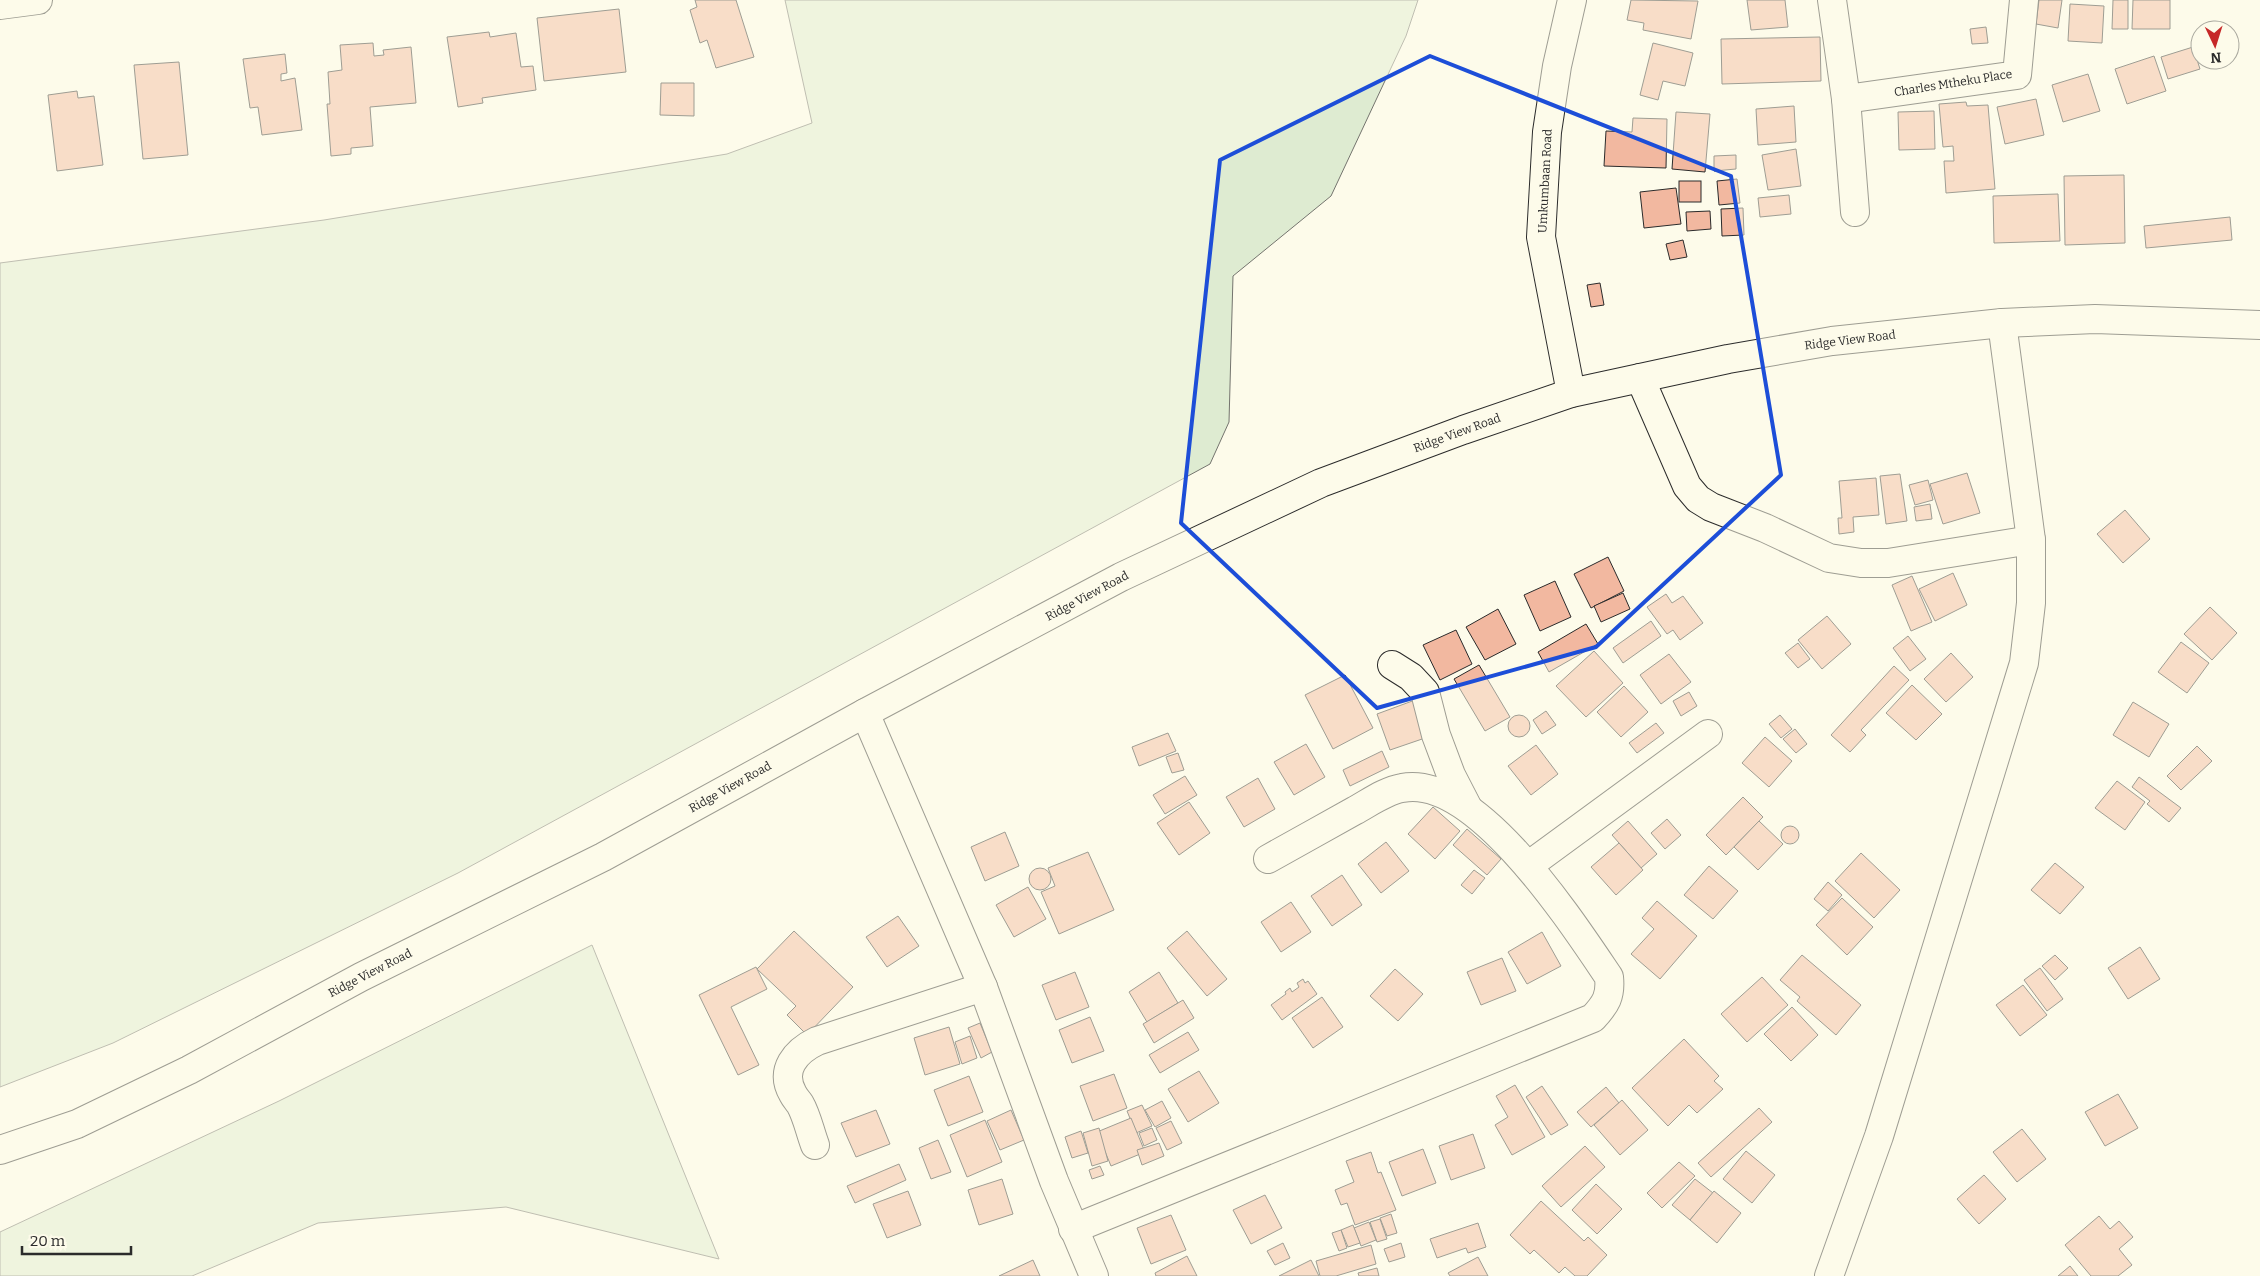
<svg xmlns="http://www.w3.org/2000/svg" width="2260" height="1276" font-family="Bitter,serif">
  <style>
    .green { fill: #deebd1; stroke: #74746e }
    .building { fill: #f2b8a0; stroke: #2b2b2b }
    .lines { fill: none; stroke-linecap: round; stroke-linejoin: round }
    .street-casing { stroke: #2b2b2b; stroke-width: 30 }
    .secondary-casing { stroke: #2b2b2b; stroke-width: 30 }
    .street { stroke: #fdfbea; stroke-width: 28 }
    .secondary { stroke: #fdfbea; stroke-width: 28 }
    .marked { fill: none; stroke: #1d4ed8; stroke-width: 4; stroke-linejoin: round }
    .labels { text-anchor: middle; stroke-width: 4; stroke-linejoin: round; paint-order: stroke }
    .street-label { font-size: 12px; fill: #2b2b2b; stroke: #fdfbea }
  </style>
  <rect width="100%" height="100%" fill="#fdfbea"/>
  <!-- green -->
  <g class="green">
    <path d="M 785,0 L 1418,0 L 1406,36 L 1331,196 L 1233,276 L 1229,422 L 1210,464 L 458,873 L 113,1043 L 0,1087 L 0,263 L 324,220 L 727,154 L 812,123 Z"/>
    <path d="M 592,945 L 719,1259 L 506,1207 L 318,1223 L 192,1276 L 0,1276 L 0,1232 L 279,1101 Z"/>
  </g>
  <!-- building -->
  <g class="building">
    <path d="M 695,0 L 736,0 L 754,57 L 716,68 L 707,40 L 700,43 L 690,10 L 697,7 Z"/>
    <path d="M 1631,0 L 1698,1 L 1691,39 L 1643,30 L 1644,23 L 1627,20 Z"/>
    <path d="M 1747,0 L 1785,0 L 1788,27 L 1751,30 Z"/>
    <path d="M 2039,0 L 2062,0 L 2058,28 L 2036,24 Z"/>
    <path d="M 2113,0 L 2128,0 L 2128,29 L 2112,29 Z"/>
    <path d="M 2133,0 L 2170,0 L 2170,29 L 2132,29 Z"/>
    <path d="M 2070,4 L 2104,6 L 2102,43 L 2068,41 Z"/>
    <path d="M 619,9 L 626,72 L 544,81 L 537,18 Z"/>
    <path d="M 1986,27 L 1988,43 L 1972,44 L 1970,29 Z"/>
    <path d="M 489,32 L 490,37 L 516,33 L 521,67 L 533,66 L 536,90 L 482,98 L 483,103 L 458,107 L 447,37 Z"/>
    <path d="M 1820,37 L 1821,81 L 1722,84 L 1721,39 Z"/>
    <path d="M 373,43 L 374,56 L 384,55 L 383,50 L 411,47 L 416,103 L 370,107 L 373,146 L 351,148 L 351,154 L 331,156 L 327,104 L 330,104 L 328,72 L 342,70 L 340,45 Z"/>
    <path d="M 1653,43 L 1693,53 L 1685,86 L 1663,81 L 1658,100 L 1640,95 Z"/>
    <path d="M 2193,47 L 2200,69 L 2168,79 L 2161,57 Z"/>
    <path d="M 285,54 L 287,73 L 281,74 L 281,81 L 295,78 L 302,130 L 262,135 L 258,107 L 250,108 L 243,59 Z"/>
    <path d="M 2154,56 L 2166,91 L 2127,104 L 2115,69 Z"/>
    <path d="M 179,62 L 188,155 L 143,159 L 134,65 Z"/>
    <path d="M 2088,74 L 2100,111 L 2063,122 L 2052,85 Z"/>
    <path d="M 661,83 L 694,83 L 694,116 L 660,115 Z"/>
    <path d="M 77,91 L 78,98 L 94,96 L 103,165 L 57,171 L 48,95 Z"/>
    <path d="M 2036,99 L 2044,135 L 2005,144 L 1997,107 Z"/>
    <path d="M 1966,102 L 1967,106 L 1988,105 L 1995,189 L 1946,193 L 1944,161 L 1954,161 L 1953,146 L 1943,147 L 1939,104 Z"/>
    <path d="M 1794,106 L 1796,142 L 1758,145 L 1756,109 Z"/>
    <path d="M 1934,111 L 1935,149 L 1899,150 L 1898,112 Z"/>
    <path d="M 1676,112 L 1710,114 L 1705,172 L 1672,169 Z"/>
    <path d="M 1633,118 L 1667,119 L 1666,168 L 1604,166 L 1606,131 L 1632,132 Z"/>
    <path d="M 1796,149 L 1801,186 L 1768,190 L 1762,155 Z"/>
    <path d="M 1736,155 L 1736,169 L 1714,171 L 1714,156 Z"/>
    <path d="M 2124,175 L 2125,243 L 2065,245 L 2064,176 Z"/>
    <path d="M 1737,179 L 1740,203 L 1719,205 L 1717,181 Z"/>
    <rect x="1679" y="181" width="22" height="21"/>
    <path d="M 1676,188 L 1681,224 L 1644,228 L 1640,192 Z"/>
    <path d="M 2058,194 L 2060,241 L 1994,243 L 1993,196 Z"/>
    <path d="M 1789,195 L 1791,214 L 1760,217 L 1758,198 Z"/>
    <path d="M 1743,208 L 1744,235 L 1722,236 L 1721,209 Z"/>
    <path d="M 1710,211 L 1711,229 L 1687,231 L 1686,212 Z"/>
    <path d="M 2230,217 L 2232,240 L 2146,248 L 2144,226 Z"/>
    <path d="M 1683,240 L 1687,257 L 1670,260 L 1666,244 Z"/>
    <path d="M 1600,283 L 1604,305 L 1591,307 L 1587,285 Z"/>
    <path d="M 1967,473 L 1980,513 L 1943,524 L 1930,484 Z"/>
    <path d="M 1900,474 L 1907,521 L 1886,524 L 1880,476 Z"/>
    <path d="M 1876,478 L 1879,515 L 1853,517 L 1854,532 L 1839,534 L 1838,518 L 1842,518 L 1839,481 Z"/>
    <path d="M 1928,480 L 1933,500 L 1915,505 L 1909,485 Z"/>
    <path d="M 1930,504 L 1932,519 L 1916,521 L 1914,507 Z"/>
    <path d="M 2125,510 L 2150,539 L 2123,563 L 2097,534 Z"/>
    <path d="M 1608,557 L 1624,591 L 1591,608 L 1574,574 Z"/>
    <path d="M 1953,573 L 1967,605 L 1935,621 L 1919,589 Z"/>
    <path d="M 1912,576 L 1932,622 L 1911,631 L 1892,585 Z"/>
    <path d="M 1555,581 L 1571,617 L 1540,631 L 1524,595 Z"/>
    <path d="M 1623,593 L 1630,609 L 1601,622 L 1594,606 Z"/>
    <path d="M 1666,594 L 1672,603 L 1683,596 L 1703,623 L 1680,640 L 1673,630 L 1667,634 L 1647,607 Z"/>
    <path d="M 2210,607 L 2237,633 L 2212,660 L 2184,634 Z"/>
    <path d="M 1498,609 L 1516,644 L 1485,660 L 1466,627 Z"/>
    <path d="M 1827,616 L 1851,644 L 1822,669 L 1798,640 Z"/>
    <path d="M 1651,621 L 1661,636 L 1623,663 L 1613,648 Z"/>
    <path d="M 1586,624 L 1598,644 L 1549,672 L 1538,652 Z"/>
    <path d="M 1456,630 L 1472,664 L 1440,680 L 1423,645 Z"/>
    <path d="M 1908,636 L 1926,659 L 1910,671 L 1893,648 Z"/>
    <path d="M 2181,642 L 2209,663 L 2187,693 L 2158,672 Z"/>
    <path d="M 1798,643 L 1810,659 L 1798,668 L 1785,653 Z"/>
    <path d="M 1594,651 L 1623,683 L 1586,717 L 1556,686 Z"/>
    <path d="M 1951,653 L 1973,677 L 1946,702 L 1924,679 Z"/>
    <path d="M 1669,654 L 1691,682 L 1661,704 L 1640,675 Z"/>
    <path d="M 1479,665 L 1510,717 L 1485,731 L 1454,679 Z"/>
    <path d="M 1894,666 L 1909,680 L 1861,730 L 1866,735 L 1850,752 L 1831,735 Z"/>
    <path d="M 1345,675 L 1373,728 L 1333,749 L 1305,695 Z"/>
    <path d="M 1912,685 L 1942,714 L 1916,740 L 1886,713 Z"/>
    <path d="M 1624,686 L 1648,712 L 1621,737 L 1597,712 Z"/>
    <path d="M 1689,692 L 1697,706 L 1681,716 L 1673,701 Z"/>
    <path d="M 1415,700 L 1428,737 L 1390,750 L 1377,714 Z"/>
    <path d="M 2133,702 L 2169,724 L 2149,757 L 2113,735 Z"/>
    <path d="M 1546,711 L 1556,725 L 1542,734 L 1533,720 Z"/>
    <path d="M 1780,715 L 1792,729 L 1781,738 L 1769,724 Z"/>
    <circle cx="1519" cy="726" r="11"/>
    <path d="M 1656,723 L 1664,733 L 1637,753 L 1629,743 Z"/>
    <path d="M 1795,729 L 1807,744 L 1796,753 L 1783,739 Z"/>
    <path d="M 1168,733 L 1176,751 L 1139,766 L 1132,747 Z"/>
    <path d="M 1765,737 L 1792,761 L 1769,787 L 1742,763 Z"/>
    <path d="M 1306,744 L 1325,777 L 1294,795 L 1274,762 Z"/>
    <path d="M 1536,745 L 1558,774 L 1531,795 L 1508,766 Z"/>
    <path d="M 2197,746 L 2212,761 L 2181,790 L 2167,776 Z"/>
    <path d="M 1382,751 L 1389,767 L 1350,786 L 1343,770 Z"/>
    <path d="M 1178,753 L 1184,770 L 1172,773 L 1166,757 Z"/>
    <path d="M 1185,776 L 1197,795 L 1165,814 L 1153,795 Z"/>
    <path d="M 2139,777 L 2181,808 L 2169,822 L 2147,804 L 2150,801 L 2132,787 Z"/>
    <path d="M 1258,778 L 1275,809 L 1244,827 L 1226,797 Z"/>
    <path d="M 2117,781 L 2145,802 L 2125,830 L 2095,808 Z"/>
    <path d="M 1743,797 L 1763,817 L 1726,855 L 1706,835 Z"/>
    <path d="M 1189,802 L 1210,833 L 1179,855 L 1157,823 Z"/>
    <path d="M 1433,807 L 1460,831 L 1435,859 L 1408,834 Z"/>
    <path d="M 1667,819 L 1681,835 L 1665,849 L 1651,833 Z"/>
    <path d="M 1628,821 L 1657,854 L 1641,868 L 1612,835 Z"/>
    <path d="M 1759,821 L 1783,844 L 1758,870 L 1734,847 Z"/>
    <circle cx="1790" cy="835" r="9"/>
    <path d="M 1467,829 L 1501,859 L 1487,875 L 1453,845 Z"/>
    <path d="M 1005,832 L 1019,866 L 985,881 L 971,847 Z"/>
    <path d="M 1386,842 L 1409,871 L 1381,893 L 1358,864 Z"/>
    <path d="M 1619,843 L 1643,870 L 1616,895 L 1591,867 Z"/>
    <path d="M 1088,852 L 1114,910 L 1059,934 L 1041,892 L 1055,886 L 1048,868 Z"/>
    <path d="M 1861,853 L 1900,890 L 1874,918 L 1835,881 Z"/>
    <path d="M 2055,863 L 2084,887 L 2060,914 L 2031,890 Z"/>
    <path d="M 1709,866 L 1738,891 L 1713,919 L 1684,895 Z"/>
    <circle cx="1040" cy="879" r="11"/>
    <path d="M 1474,870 L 1485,878 L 1472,894 L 1461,885 Z"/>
    <path d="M 1342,875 L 1362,905 L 1332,926 L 1311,896 Z"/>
    <path d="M 1828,882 L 1842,895 L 1828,911 L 1814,899 Z"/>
    <path d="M 1028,887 L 1046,919 L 1014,937 L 996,905 Z"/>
    <path d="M 1842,898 L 1873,927 L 1847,955 L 1816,925 Z"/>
    <path d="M 1657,901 L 1697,936 L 1660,979 L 1631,954 L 1654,929 L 1642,918 Z"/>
    <path d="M 1291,902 L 1311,932 L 1281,952 L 1261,922 Z"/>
    <path d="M 898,916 L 919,946 L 887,967 L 866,937 Z"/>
    <path d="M 794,931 L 853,987 L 807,1035 L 787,1015 L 796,1006 L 757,969 Z"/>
    <path d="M 1187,931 L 1227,979 L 1207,996 L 1167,948 Z"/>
    <path d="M 1542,932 L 1561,966 L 1527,984 L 1508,952 Z"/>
    <path d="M 2140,947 L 2160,979 L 2128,999 L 2108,968 Z"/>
    <path d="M 1802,955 L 1861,1005 L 1836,1035 L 1797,1001 L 1800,997 L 1780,980 Z"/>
    <path d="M 2055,955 L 2068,968 L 2055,980 L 2042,966 Z"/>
    <path d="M 1502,958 L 1516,991 L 1481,1005 L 1467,972 Z"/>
    <path d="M 756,967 L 767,989 L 731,1007 L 759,1065 L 738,1075 L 699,995 Z"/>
    <path d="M 2040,968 L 2063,999 L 2047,1011 L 2024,980 Z"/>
    <path d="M 1395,969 L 1423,994 L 1398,1021 L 1370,996 Z"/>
    <path d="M 1075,972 L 1089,1007 L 1056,1020 L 1042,985 Z"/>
    <path d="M 1159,972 L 1178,1003 L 1147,1022 L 1129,992 Z"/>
    <path d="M 1762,977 L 1788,1005 L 1747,1042 L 1721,1014 Z"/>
    <path d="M 1303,979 L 1305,983 L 1308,981 L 1317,994 L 1282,1020 L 1271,1005 L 1286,994 L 1285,992 L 1290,988 L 1292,992 L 1299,987 L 1297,983 Z"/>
    <path d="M 2023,985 L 2047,1015 L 2020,1036 L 1996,1005 Z"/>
    <path d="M 1322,997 L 1343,1027 L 1313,1048 L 1292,1018 Z"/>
    <path d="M 1183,1000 L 1194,1018 L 1154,1043 L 1143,1024 Z"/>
    <path d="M 1792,1007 L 1818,1035 L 1791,1061 L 1764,1034 Z"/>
    <path d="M 1090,1017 L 1104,1051 L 1072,1063 L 1059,1030 Z"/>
    <path d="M 980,1023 L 992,1052 L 981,1058 L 968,1028 Z"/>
    <path d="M 949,1027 L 960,1064 L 925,1075 L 914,1038 Z"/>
    <path d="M 1188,1032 L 1199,1050 L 1160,1073 L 1149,1055 Z"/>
    <path d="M 970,1036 L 977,1058 L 962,1064 L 955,1042 Z"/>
    <path d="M 1684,1039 L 1719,1076 L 1714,1081 L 1723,1089 L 1697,1113 L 1689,1105 L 1668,1126 L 1632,1088 Z"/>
    <path d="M 1199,1071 L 1219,1103 L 1188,1122 L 1168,1089 Z"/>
    <path d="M 1114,1074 L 1127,1108 L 1093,1121 L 1080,1086 Z"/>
    <path d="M 969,1076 L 983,1112 L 948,1126 L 934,1090 Z"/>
    <path d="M 1515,1085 L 1545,1137 L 1512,1155 L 1495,1125 L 1508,1117 L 1496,1096 Z"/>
    <path d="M 1542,1086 L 1568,1125 L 1551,1135 L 1526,1097 Z"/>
    <path d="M 1606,1087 L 1619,1103 L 1591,1127 L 1577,1112 Z"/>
    <path d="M 2118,1094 L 2138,1128 L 2105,1146 L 2085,1112 Z"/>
    <path d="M 1622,1100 L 1648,1130 L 1620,1155 L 1594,1125 Z"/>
    <path d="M 1162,1101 L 1171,1118 L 1155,1127 L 1145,1110 Z"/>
    <path d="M 1142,1105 L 1152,1126 L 1136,1133 L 1127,1111 Z"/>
    <path d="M 1759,1108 L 1772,1122 L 1711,1177 L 1698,1163 Z"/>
    <path d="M 876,1110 L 890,1144 L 856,1157 L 841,1123 Z"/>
    <path d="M 1011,1110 L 1024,1140 L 1000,1150 L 987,1121 Z"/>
    <path d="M 1131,1118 L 1145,1152 L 1111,1166 L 1097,1132 Z"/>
    <path d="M 985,1120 L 1002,1162 L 967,1177 L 950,1135 Z"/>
    <path d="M 1171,1121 L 1182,1143 L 1167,1150 L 1156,1128 Z"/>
    <path d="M 1099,1128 L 1108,1161 L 1092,1166 L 1083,1133 Z"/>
    <path d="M 1152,1128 L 1157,1140 L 1144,1146 L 1139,1133 Z"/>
    <path d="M 2022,1129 L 2046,1159 L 2017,1182 L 1993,1152 Z"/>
    <path d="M 1081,1131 L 1088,1153 L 1072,1158 L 1065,1137 Z"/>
    <path d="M 1473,1134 L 1485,1168 L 1451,1180 L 1439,1146 Z"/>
    <path d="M 938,1140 L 951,1172 L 931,1179 L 919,1148 Z"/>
    <path d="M 1159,1143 L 1164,1156 L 1142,1165 L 1137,1150 Z"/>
    <path d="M 1585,1146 L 1605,1167 L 1561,1207 L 1542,1186 Z"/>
    <path d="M 1423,1149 L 1436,1183 L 1402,1196 L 1389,1162 Z"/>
    <path d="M 1746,1151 L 1775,1175 L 1752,1203 L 1723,1179 Z"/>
    <path d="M 1371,1152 L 1378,1173 L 1381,1172 L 1396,1210 L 1355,1225 L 1347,1203 L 1341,1205 L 1335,1190 L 1354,1182 L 1346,1161 Z"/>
    <path d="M 1679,1162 L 1695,1176 L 1662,1208 L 1647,1193 Z"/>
    <path d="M 899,1164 L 906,1180 L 855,1203 L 847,1186 Z"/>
    <path d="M 1100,1166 L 1104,1175 L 1092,1179 L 1089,1170 Z"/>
    <path d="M 1984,1175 L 2006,1199 L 1979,1224 L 1957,1199 Z"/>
    <path d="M 1002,1179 L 1013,1214 L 979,1225 L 968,1190 Z"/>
    <path d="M 1695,1179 L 1713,1193 L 1690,1220 L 1672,1205 Z"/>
    <path d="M 1596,1184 L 1622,1209 L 1597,1234 L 1572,1210 Z"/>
    <path d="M 908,1191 L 921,1225 L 887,1238 L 873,1204 Z"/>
    <path d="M 1714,1191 L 1741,1213 L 1717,1243 L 1690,1220 Z"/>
    <path d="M 1265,1195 L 1282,1228 L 1251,1244 L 1233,1210 Z"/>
    <path d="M 1541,1201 L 1584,1241 L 1588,1237 L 1607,1255 L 1587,1276 L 1575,1276 L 1565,1267 L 1559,1273 L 1534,1250 L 1530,1254 L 1510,1235 Z"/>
    <path d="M 1391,1214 L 1397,1233 L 1387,1236 L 1380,1218 Z"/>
    <path d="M 1171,1215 L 1186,1250 L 1151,1264 L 1137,1228 Z"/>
    <path d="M 2099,1216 L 2110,1229 L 2119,1221 L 2133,1237 L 2119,1249 L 2132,1265 L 2118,1276 L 2091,1276 L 2065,1245 Z"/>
    <path d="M 1380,1219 L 1387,1239 L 1377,1242 L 1370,1222 Z"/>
    <path d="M 1369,1222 L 1376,1240 L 1361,1246 L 1354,1228 Z"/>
    <path d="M 1478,1223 L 1486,1247 L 1468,1253 L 1466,1248 L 1437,1258 L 1430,1239 Z"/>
    <path d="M 1353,1225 L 1360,1243 L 1348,1247 L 1341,1230 Z"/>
    <path d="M 1341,1230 L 1347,1248 L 1339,1251 L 1332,1233 Z"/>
    <path d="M 1283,1243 L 1290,1258 L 1275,1265 L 1267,1251 Z"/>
    <path d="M 1401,1243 L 1405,1257 L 1389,1262 L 1384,1249 Z"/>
    <path d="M 1371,1245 L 1376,1264 L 1336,1276 L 1320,1276 L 1316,1261 Z"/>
    <path d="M 1187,1256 L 1197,1276 L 1156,1276 L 1155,1273 Z"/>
    <path d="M 1478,1257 L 1488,1276 L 1450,1276 L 1448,1273 Z"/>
    <path d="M 1033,1260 L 1040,1276 L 999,1276 Z"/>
    <path d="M 1311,1260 L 1319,1276 L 1279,1276 Z"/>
    <path d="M 2070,1266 L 2078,1276 L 2058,1276 Z"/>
    <path d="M 1377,1268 L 1379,1276 L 1359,1276 L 1358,1273 Z"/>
  </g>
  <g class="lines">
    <!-- street casing -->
    <g class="street-casing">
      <g id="street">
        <path d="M 1832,0 L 1846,99 L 2017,75 L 2024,0"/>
        <path d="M 0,5 L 38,0"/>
        <path d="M 1846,99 L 1855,212"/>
        <path d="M 1640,378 L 1687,486 L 1698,499 L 1711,507 L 1765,528 L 1829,558 L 1861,563 L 1888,563 L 2031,540"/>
        <path d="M 1571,393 L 1541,237 L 1547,132 L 1557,66 L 1572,0"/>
        <path d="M 1392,665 L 1411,677 L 1425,692 L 1436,735 L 1451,775 L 1468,808"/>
        <path d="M 865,713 L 983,987 L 1054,1181 L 1094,1276"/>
        <path d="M 1528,866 L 1708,734"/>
        <path d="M 815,1145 C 810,1132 807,1116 800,1104 C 798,1101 795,1098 793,1094 C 779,1070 796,1051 817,1041 L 983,987"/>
        <path d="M 1073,1229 L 1593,1018 C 1606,1004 1611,996 1609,977 C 1573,924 1476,773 1402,788 C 1385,791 1369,803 1354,811 C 1325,827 1297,843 1268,859"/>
        <path d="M 1829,1276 L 1879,1136 L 2024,663 L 2031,603 L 2031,540 L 2002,323"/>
      </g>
    </g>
    <!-- secondary casing -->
    <g class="secondary-casing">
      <path id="secondary" d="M 0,1150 L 77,1124 L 189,1070 L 361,977 L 603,857 L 865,713 L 1121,577 L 1321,483 L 1463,430 L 1571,393 L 1728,359 L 1832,341 L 2002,323 L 2095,319 L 2260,325"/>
    </g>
    <!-- street -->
    <use href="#street" class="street"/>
    <!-- secondary -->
    <use href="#secondary" class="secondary"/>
  </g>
  <!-- marked area -->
  <path d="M0 0H2260V1276H0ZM 1430,56 L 1731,176 L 1781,475 L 1596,647 L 1377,708 L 1181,523 L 1220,160 Z" fill="#fdfbea" fill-opacity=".55" fill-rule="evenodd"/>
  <path class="marked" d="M 1430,56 L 1731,176 L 1781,475 L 1596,647 L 1377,708 L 1181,523 L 1220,160 Z"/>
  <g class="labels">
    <!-- street labels -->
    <g class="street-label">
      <text transform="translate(1953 83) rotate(-9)" y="4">Charles Mtheku Place</text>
      <text transform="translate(1545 181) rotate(-87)" y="4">Umkumbaan Road</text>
      <text transform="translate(1850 340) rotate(-7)" y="4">Ridge View Road</text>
      <text transform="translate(1457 433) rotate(-20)" y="4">Ridge View Road</text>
      <text transform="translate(1087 596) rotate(-28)" y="4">Ridge View Road</text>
      <text transform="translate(730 787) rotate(-29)" y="4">Ridge View Road</text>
      <text transform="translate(370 973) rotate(-27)" y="4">Ridge View Road</text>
    </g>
  </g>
  <!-- north arrow -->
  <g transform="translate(2215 45) rotate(176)"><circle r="24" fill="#fdfbea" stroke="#a9a89e"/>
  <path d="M0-4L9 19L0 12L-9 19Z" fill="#c62828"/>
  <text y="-8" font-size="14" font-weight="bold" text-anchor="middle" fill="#2b2b2b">N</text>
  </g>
  <!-- scale -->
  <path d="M22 1246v8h109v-8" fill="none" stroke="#2b2b2b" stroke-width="2.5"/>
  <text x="30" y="1246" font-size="15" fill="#2b2b2b" stroke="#fdfbea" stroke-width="4" paint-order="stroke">20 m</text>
</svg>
